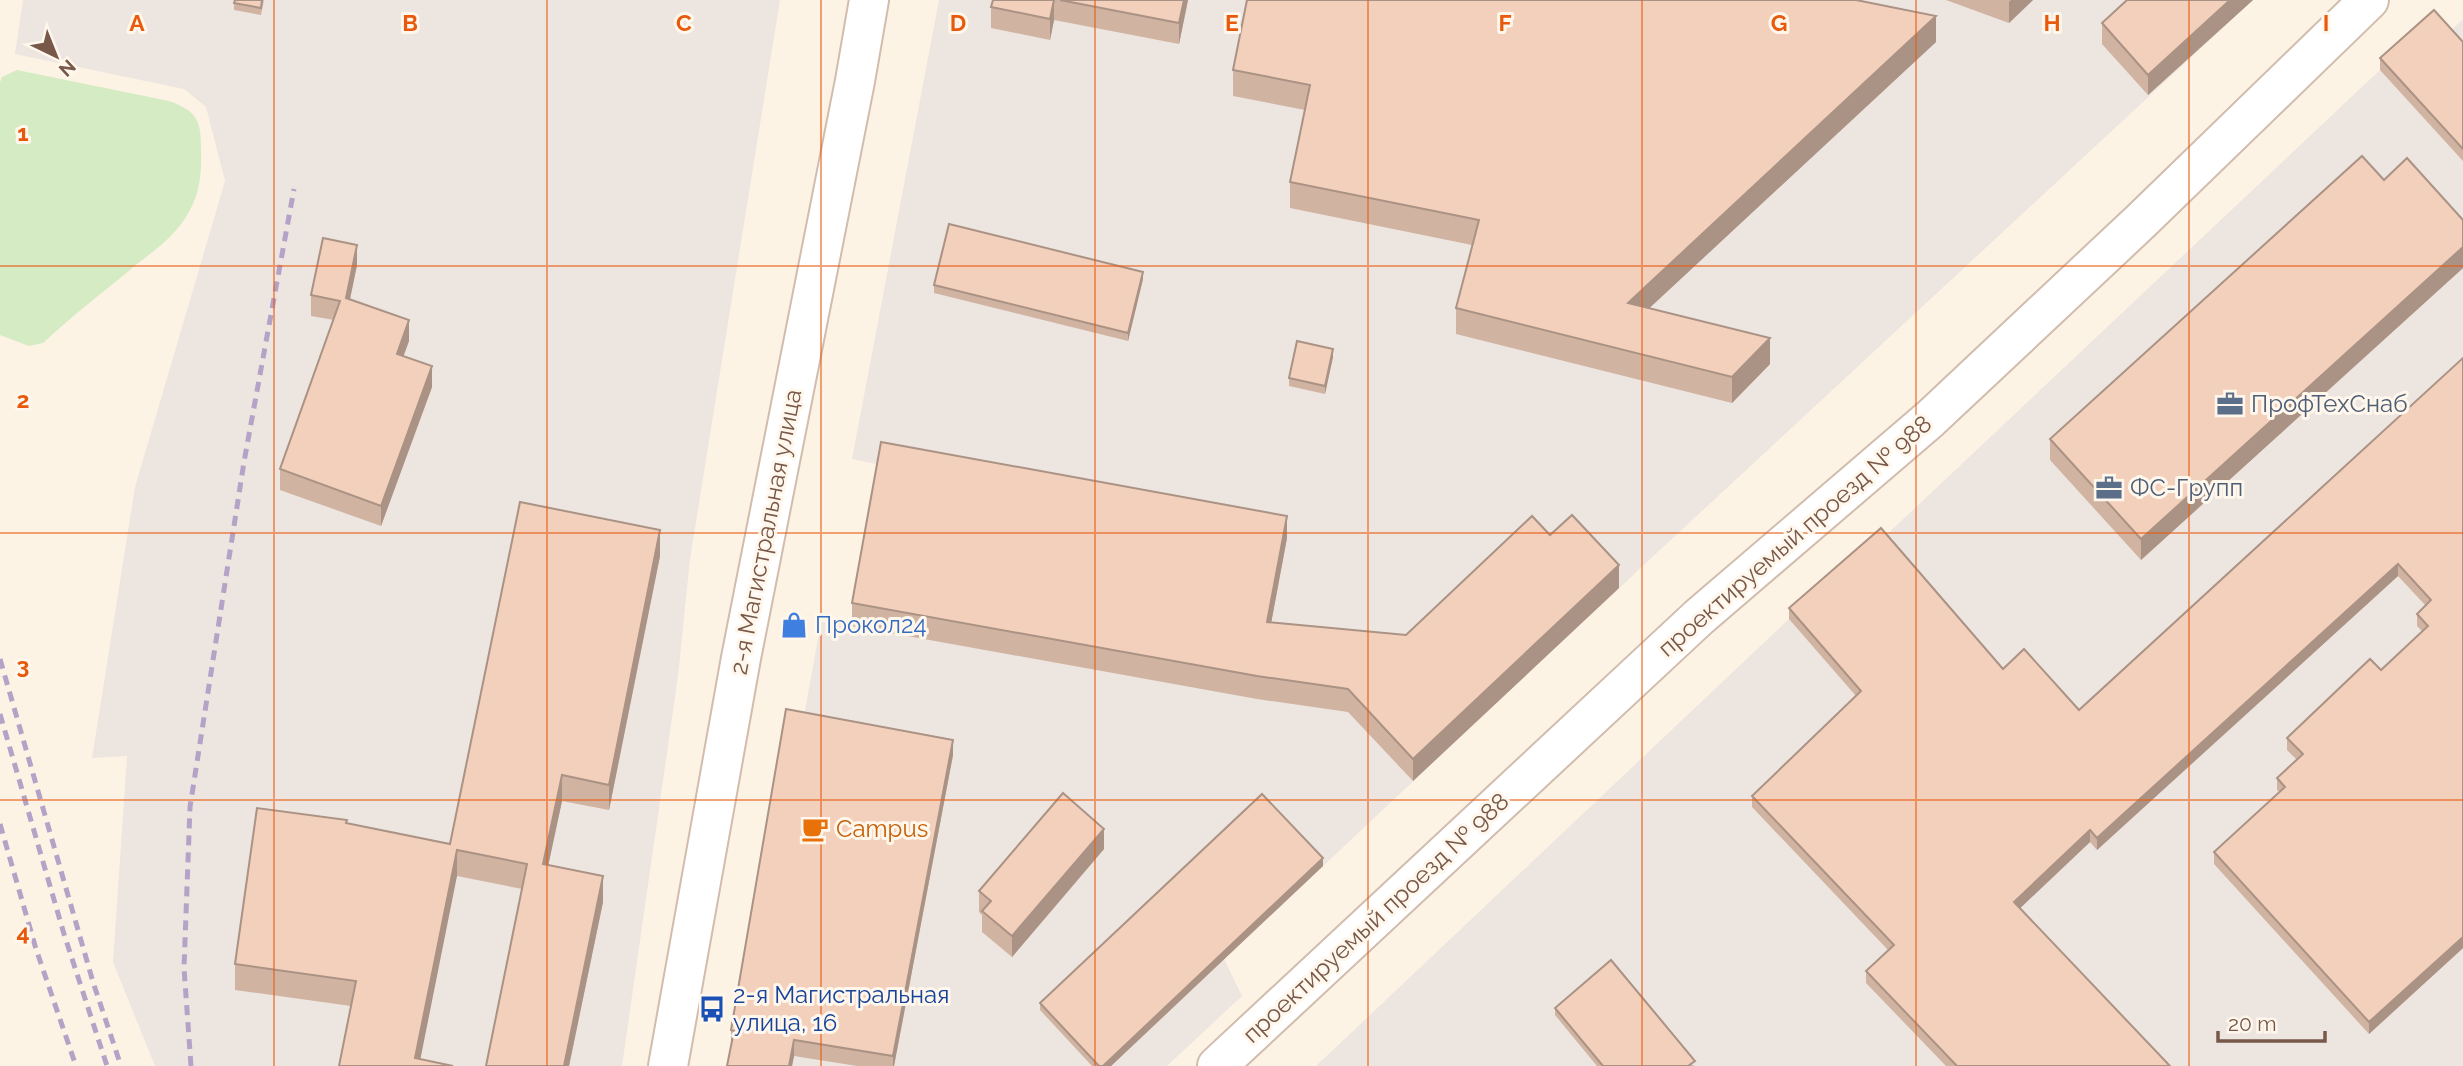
<svg xmlns="http://www.w3.org/2000/svg" width="2463" height="1066" font-family="Raleway,sans-serif">
  <style>
    .industrial { fill: #ede5df }
    .green { fill: #d4ebc3 }
    .lines { fill: none; stroke-linecap: round; stroke-linejoin: round }
    .minor-casing { stroke: #d1bcad; stroke-width: 42 }
    .minor { stroke: #fff; stroke-width: 38 }
    .rail { stroke: #b5a3c7; stroke-width: 5; stroke-dasharray: 10 7; stroke-linecap: butt }
    .wall { fill: #d1b3a2 }
    .shaded-wall { fill: #aa9284 }
    .building { fill: #f3d0bc; stroke: #aa9284; stroke-width: 2 }
    .grid { fill: none; stroke: #e8590c; stroke-width: 2; stroke-opacity: 0.55 }
    .labels { text-anchor: middle; stroke-width: 6; stroke-linejoin: round; paint-order: stroke }
    .service-label { font-size: 24px; fill: #4e5e75; stroke: #fff7ec; text-anchor: start }
    .street-label { font-size: 24px; fill: #775849; stroke: #fff7ec }
    .shop-label { font-size: 24px; fill: #366cbe; stroke: #fff7ec; text-anchor: start }
    .food-label { font-size: 24px; fill: #c56008; stroke: #fff7ec; text-anchor: start }
    .transit-label { font-size: 24px; fill: #164399; stroke: #fff7ec; text-anchor: start }
    .grid-label { font-size: 23px; text-anchor: middle; font-weight: bold; fill: #e8590c; stroke: #fff7ec; stroke-width: 6; stroke-linejoin: round; paint-order: stroke }
  </style>
  <rect width="100%" height="100%" fill="#fdf3e5"/>
  <!-- industrial -->
  <g class="industrial">
    <path d="M 23,0 L 780,0 L 690,559 L 678,676 L 622,1066 L 155,1066 L 113,962 L 127,756 L 92,758 L 135,487 L 225,181 L 206,107 L 184,89 L 15,54 Z"/>
    <path d="M 939,0 L 2253,0 L 1647,562 L 1224,959 L 1242,996 L 1167,1066 L 728,1066 L 786,725 L 802,727 L 821,622 L 852,625 L 881,465 L 852,459 Z"/>
    <path d="M 2463,19 L 2463,1066 L 1316,1066 L 1789,619 L 1881,540 L 2380,70 L 2446,35 Z"/>
  </g>
  <!-- green -->
  <path class="green" d="M 17,70 L 169,101 C 197,111 201,120 201,148 C 202,172 200,195 187,215 C 176,235 155,250 137,264 C 106,290 73,315 43,343 L 29,346 L 0,335 L 0,82 L 2,77 Z"/>
  <g class="lines">
    <!-- minor casing -->
    <g class="minor-casing">
      <g id="minor">
        <path d="M 668,1066 L 741,658 L 855,81 L 869,0"/>
        <path d="M 1217,1066 L 1699,617 L 1930,419 L 2141,221 L 2369,0"/>
      </g>
    </g>
    <!-- minor -->
    <use href="#minor" class="minor"/>
    <!-- rail -->
    <g class="rail">
      <path d="M 0,659 L 93,982 L 121,1066"/>
      <path d="M 0,714 L 64,934 L 107,1066"/>
      <path d="M 0,824 L 36,949 L 76,1066"/>
      <path d="M 191,1066 L 184,968 L 190,807 L 244,462 L 294,189"/>
    </g>
  </g>
  <!-- wall -->
  <g class="wall">
    <path d="M 264,0 L 261,15 L 234,10 L 234,3 Z"/>
    <path d="M 993,0 L 1188,0 L 1179,44 L 1054,20 L 1050,40 L 991,28 L 991,7 Z"/>
    <path d="M 1946,0 L 2033,0 L 2009,23 Z"/>
    <path d="M 2253,0 L 2148,95 L 2102,44 L 2102,23 Z"/>
    <path d="M 1936,42 L 1649,308 L 1770,364 L 1732,403 L 1456,334 L 1456,308 L 1472,245 L 1290,208 L 1290,182 L 1305,110 L 1233,96 L 1233,70 Z"/>
    <path d="M 2463,42 L 2463,161 L 2380,70 L 2380,58 Z"/>
    <path d="M 2384,180 L 2463,220 L 2463,268 L 2141,560 L 2050,460 L 2050,439 Z"/>
    <path d="M 357,265 L 350,299 L 409,341 L 403,356 L 432,387 L 381,526 L 280,490 L 280,469 L 334,320 L 311,316 L 311,295 Z"/>
    <path d="M 1143,279 L 1128,341 L 934,293 L 934,285 Z"/>
    <path d="M 1333,357 L 1325,394 L 1289,386 L 1289,378 Z"/>
    <path d="M 2463,358 L 2463,948 L 2369,1034 L 2214,864 L 2214,852 L 2279,792 L 2277,790 L 2277,778 L 2297,760 L 2287,750 L 2287,738 L 2381,670 L 2422,631 L 2417,626 L 2417,614 L 2426,606 L 2398,576 L 2097,850 L 2090,842 L 2020,908 L 2170,1066 L 1946,1066 L 1866,983 L 1866,971 L 1888,950 L 1752,807 L 1752,796 L 1856,696 L 1789,619 L 1789,608 L 2003,669 L 2079,710 Z"/>
    <path d="M 1287,538 L 1271,623 L 1406,635 L 1619,588 L 1413,781 L 1348,712 L 1257,699 L 852,626 L 852,603 Z"/>
    <path d="M 660,556 L 609,810 L 562,801 L 548,865 L 603,902 L 569,1066 L 486,1066 L 522,889 L 457,876 L 339,1066 L 351,1006 L 235,990 L 235,964 L 347,823 L 450,844 Z"/>
    <path d="M 953,755 L 894,1066 L 857,1066 L 794,1056 L 792,1066 L 727,1066 L 731,1044 L 731,1030 Z"/>
    <path d="M 1104,849 L 1012,957 L 982,932 L 982,915 L 979,912 L 979,891 Z"/>
    <path d="M 1323,866 L 1111,1066 L 1092,1066 L 1040,1010 L 1040,1003 Z"/>
    <path d="M 1555,1008 L 1695,1066 L 1597,1066 L 1555,1015 Z"/>
  </g>
  <!-- shaded-wall -->
  <g class="shaded-wall">
    <path d="M 1054,0 L 1054,20 L 1050,40 L 1050,19 Z"/>
    <path d="M 1184,0 L 1188,0 L 1179,44 L 1179,23 Z"/>
    <path d="M 2011,0 L 2033,0 L 2009,23 L 2009,2 Z"/>
    <path d="M 2230,0 L 2253,0 L 2148,95 L 2148,75 Z"/>
    <path d="M 1936,16 L 1936,42 L 1628,328 L 1628,303 Z"/>
    <path d="M 357,245 L 357,265 L 346,318 L 346,298 Z"/>
    <path d="M 2463,247 L 2463,268 L 2141,560 L 2141,539 Z"/>
    <path d="M 1143,272 L 1143,279 L 1128,341 L 1128,333 Z"/>
    <path d="M 409,320 L 409,341 L 397,374 L 397,354 Z"/>
    <path d="M 1770,338 L 1770,364 L 1732,403 L 1732,377 Z"/>
    <path d="M 1333,349 L 1333,357 L 1325,394 L 1325,386 Z"/>
    <path d="M 432,366 L 432,387 L 381,526 L 381,506 Z"/>
    <path d="M 1287,516 L 1287,538 L 1267,645 L 1267,622 Z"/>
    <path d="M 660,530 L 660,556 L 609,810 L 609,785 Z"/>
    <path d="M 2398,564 L 2398,576 L 2097,850 L 2097,838 Z"/>
    <path d="M 1619,565 L 1619,588 L 1413,781 L 1413,759 Z"/>
    <path d="M 953,740 L 953,755 L 894,1066 L 893,1066 L 893,1056 Z"/>
    <path d="M 562,775 L 562,801 L 543,890 L 543,864 Z"/>
    <path d="M 1104,829 L 1104,849 L 1012,957 L 1012,936 Z"/>
    <path d="M 2090,830 L 2090,842 L 2014,914 L 2014,902 Z"/>
    <path d="M 457,850 L 457,876 L 419,1066 L 415,1058 Z"/>
    <path d="M 1323,858 L 1323,866 L 1111,1066 L 1103,1066 Z"/>
    <path d="M 603,876 L 603,902 L 569,1066 L 564,1066 Z"/>
    <path d="M 2463,937 L 2463,948 L 2369,1034 L 2369,1022 Z"/>
    <path d="M 794,1040 L 794,1056 L 792,1066 L 789,1066 Z"/>
  </g>
  <!-- building -->
  <g class="building">
    <path d="M 235,0 L 262,0 L 261,8 L 234,3 Z"/>
    <path d="M 993,0 L 1054,0 L 1050,19 L 991,7 Z"/>
    <path d="M 1060,0 L 1184,0 L 1179,23 Z"/>
    <path d="M 1247,0 L 1856,0 L 1936,16 L 1628,303 L 1770,338 L 1732,377 L 1456,308 L 1479,220 L 1290,182 L 1310,85 L 1233,70 Z"/>
    <path d="M 2127,0 L 2230,0 L 2148,75 L 2102,23 Z"/>
    <path d="M 2434,10 L 2463,42 L 2463,149 L 2380,58 Z"/>
    <path d="M 2362,156 L 2384,180 L 2407,158 L 2463,220 L 2463,247 L 2141,539 L 2050,439 Z"/>
    <path d="M 949,224 L 1143,272 L 1128,333 L 934,285 Z"/>
    <path d="M 323,238 L 357,245 L 346,298 L 409,320 L 397,354 L 432,366 L 381,506 L 280,469 L 340,301 L 311,295 Z"/>
    <path d="M 1297,341 L 1333,349 L 1325,386 L 1289,378 Z"/>
    <path d="M 2463,358 L 2463,937 L 2369,1022 L 2214,852 L 2285,787 L 2277,778 L 2303,754 L 2287,738 L 2370,659 L 2381,670 L 2428,626 L 2417,614 L 2431,600 L 2398,564 L 2097,838 L 2090,830 L 2014,902 L 2170,1066 L 1957,1066 L 1866,971 L 1894,945 L 1752,796 L 1861,691 L 1789,608 L 1881,528 L 2003,669 L 2024,649 L 2079,710 Z"/>
    <path d="M 881,442 L 1287,516 L 1267,622 L 1406,635 L 1532,516 L 1550,535 L 1572,515 L 1619,565 L 1413,759 L 1348,689 L 1257,676 L 852,603 Z"/>
    <path d="M 520,502 L 660,530 L 609,785 L 562,775 L 543,864 L 603,876 L 564,1066 L 486,1066 L 527,864 L 457,850 L 415,1058 L 453,1066 L 339,1066 L 356,981 L 235,964 L 257,808 L 347,820 L 346,823 L 450,844 Z"/>
    <path d="M 786,709 L 953,740 L 893,1056 L 794,1040 L 789,1066 L 727,1066 L 734,1031 L 731,1030 Z"/>
    <path d="M 1063,793 L 1104,829 L 1012,936 L 982,911 L 991,901 L 979,891 Z"/>
    <path d="M 1262,794 L 1323,858 L 1103,1066 L 1099,1066 L 1040,1003 Z"/>
    <path d="M 1611,960 L 1695,1061 L 1688,1066 L 1603,1066 L 1555,1008 Z"/>
  </g>
  <!-- grid -->
  <path class="grid" d="M 274,0 L 274,1066M 547,0 L 547,1066M 821,0 L 821,1066M 1095,0 L 1095,1066M 1368,0 L 1368,1066M 1642,0 L 1642,1066M 1916,0 L 1916,1066M 2189,0 L 2189,1066M 0,266 L 2463,266M 0,533 L 2463,533M 0,800 L 2463,800"/>
  <!-- icons -->
  <defs>
    <g id="office-bare" transform="scale(2.1)"><path d="M-6-3h4V-5.5h4V-3h4V5H-6ZM-1-4.5V-3h2v-1.5ZM-6 0V1H6V0Z" fill="#5c6f8a" stroke="#fff7ec" stroke-width="2.5" paint-order="stroke"/></g>
    <g id="shop-bare" transform="scale(2.1)"><path d="M-5-2.5h2.3a2.7 3.5 0 0 1 5.4 0H5L5.5 6h-11ZM-1.5-2.5h3a1.5 2.3 0 0 0-3 0Z" fill="#3f7fe0" stroke="#fff7ec" stroke-width="2.5" paint-order="stroke"/></g>
    <g id="cafe-bare" transform="scale(2.1)"><path d="M-5.5-4.5H6V0H3Q3 3.5 0 3.5H-2.5Q-5.5 3.5-5.5 0ZM3-3.2v2h1.7v-2ZM-6 4.5H4V6H-6Z" fill="#e8710a" stroke="#fff7ec" stroke-width="2.5" paint-order="stroke"/></g>
    <g id="bus-bare" transform="scale(2.1)"><path d="M-5-6H5V4H4V6H2V4H-2V6H-4V4H-5ZM-3.5-4V0h7V-4ZM-3.5 1.2v1.5H-2V1.2ZM2 1.2v1.5H3.5V1.2Z" fill="#1a4fb4" stroke="#fff7ec" stroke-width="2.5" paint-order="stroke"/></g>
  </defs>
  <g fill-rule="evenodd">
    <use href="#office-bare" x="2230" y="404"/>
    <use href="#office-bare" x="2109" y="488"/>
    <use href="#shop-bare" x="794" y="625"/>
    <use href="#cafe-bare" x="815" y="829"/>
    <use href="#bus-bare" x="712" y="1009"/>
  </g>
  <g class="labels">
    <!-- service labels -->
    <g class="service-label">
      <text x="2251" y="412">ПрофТехСнаб</text>
      <text x="2130" y="496">ФС-Групп</text>
    </g>
    <!-- street labels -->
    <g class="street-label">
      <text transform="translate(766 532) rotate(-79)" y="8">2-я Магистральная улица</text>
      <text transform="translate(1795 536) rotate(-41)" y="8">проектируемый проезд № 988</text>
      <text transform="translate(1376 918) rotate(-43)" y="8">проектируемый проезд № 988</text>
    </g>
    <!-- shop labels -->
    <g class="shop-label">
      <text x="815" y="633">Прокол24</text>
    </g>
    <!-- food labels -->
    <g class="food-label">
      <text x="836" y="837">Campus</text>
    </g>
    <!-- transit labels -->
    <g class="transit-label">
      <text x="733" y="1003">2-я Магистральная<tspan x="733" dy="28">улица, 16</tspan></text>
    </g>
  </g>
  <g class="grid-label">
    <text x="137" y="31">A</text>
    <text x="410" y="31">B</text>
    <text x="684" y="31">C</text>
    <text x="958" y="31">D</text>
    <text x="1232" y="31">E</text>
    <text x="1505" y="31">F</text>
    <text x="1779" y="31">G</text>
    <text x="2052" y="31">H</text>
    <text x="2326" y="31">I</text>
    <text x="23" y="141">1</text>
    <text x="23" y="408">2</text>
    <text x="23" y="674">3</text>
    <text x="23" y="941">4</text>
  </g>
  <!-- north arrow -->
  <g transform="translate(56 56) rotate(137)" stroke="#fff7ec" stroke-width="5" paint-order="stroke">
  <path d="M0-5L12 26L0 18L-12 26Z" fill="#775849"/>
  <text y="-10" font-size="19" font-weight="bold" text-anchor="middle" fill="#775849">N</text>
  </g>
  <!-- scale -->
  <path d="M2218 1031v10h107v-10" fill="none" stroke="#775849" stroke-width="3.5"/>
  <text x="2228" y="1031" font-size="21" fill="#775849" stroke="#fff7ec" stroke-width="5" paint-order="stroke">20 m</text>
</svg>
